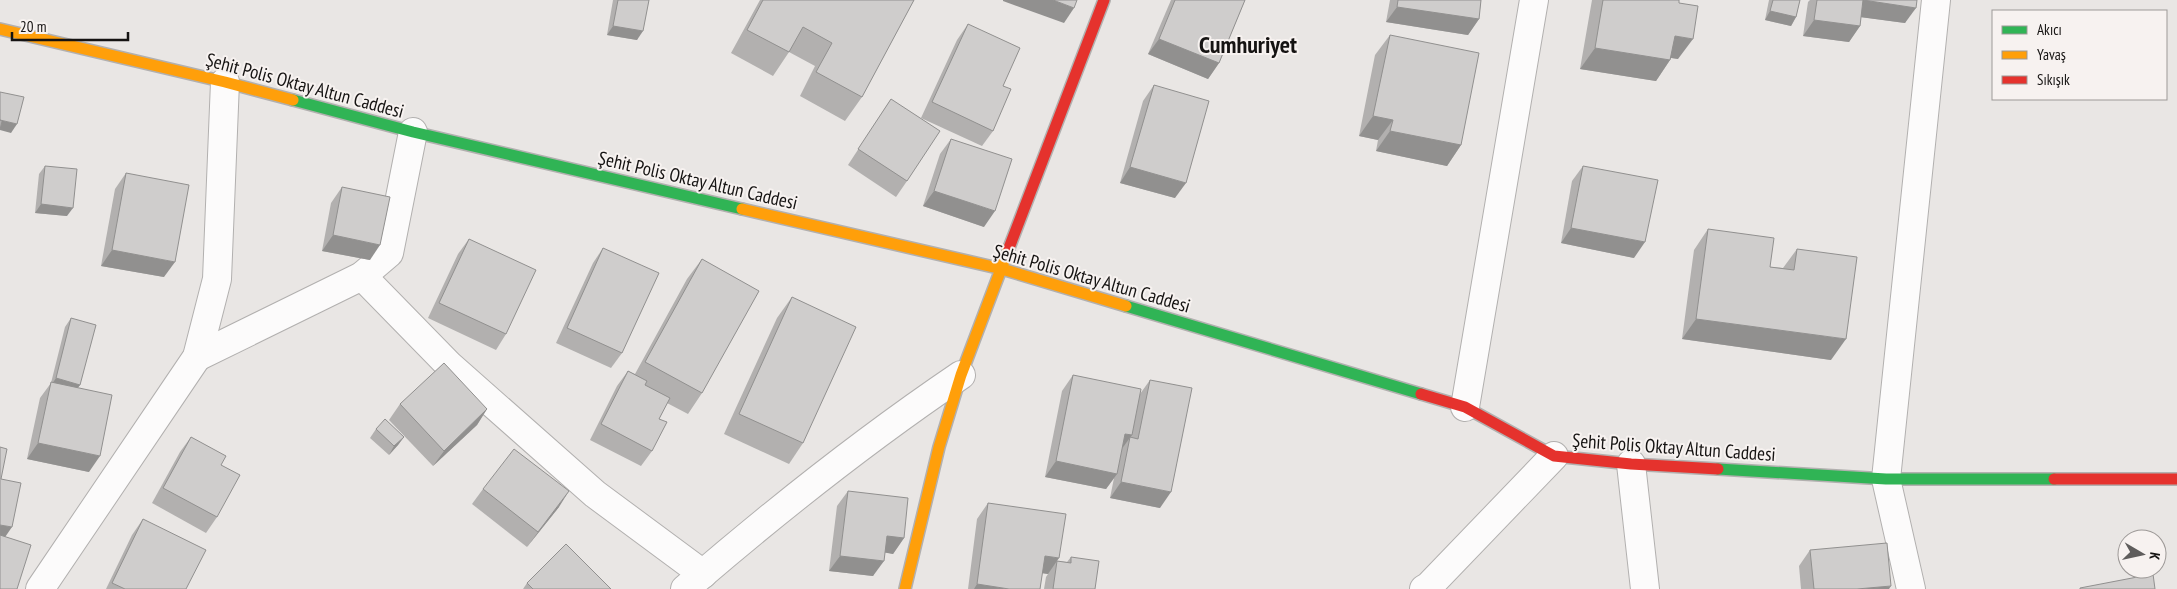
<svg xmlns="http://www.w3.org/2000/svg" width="2177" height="589" font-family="'PT Sans Narrow',sans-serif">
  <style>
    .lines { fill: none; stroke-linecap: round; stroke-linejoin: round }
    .street-casing { stroke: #b2b0af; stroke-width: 30 }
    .fast-casing { stroke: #b2b0af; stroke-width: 14 }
    .slow-casing { stroke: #b2b0af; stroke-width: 14 }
    .jam-casing { stroke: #b2b0af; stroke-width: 14 }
    .street { stroke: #fcfbfb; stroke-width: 28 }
    .fast { stroke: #30b455; stroke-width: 11 }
    .slow { stroke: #ff9f0a; stroke-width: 11 }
    .jam { stroke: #e5322d; stroke-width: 11 }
    .wall { fill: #b2b0af }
    .shaded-wall { fill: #91908f }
    .building { fill: #cfcdcc; stroke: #91908f }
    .labels { text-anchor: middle; stroke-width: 4; stroke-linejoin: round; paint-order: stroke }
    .street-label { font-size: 19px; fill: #151312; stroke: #f7f2f0 }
    .district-label { font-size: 24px; font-weight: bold; fill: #151312; stroke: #f7f2f0 }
  </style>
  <rect width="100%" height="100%" fill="#e9e6e4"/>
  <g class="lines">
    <!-- street casing -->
    <g class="street-casing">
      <g id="street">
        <path d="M 362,276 L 449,365 L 595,494 L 703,574"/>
        <path d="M 197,357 L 362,276 L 389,253 L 413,132"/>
        <path d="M 1465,407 L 1534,0"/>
        <path d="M 1631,464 L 1645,589"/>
        <path d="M 40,589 L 197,357 L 217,279 L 225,82"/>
        <path d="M 685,589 C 773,513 865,440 961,375"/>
        <path d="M 1424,589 L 1429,586 L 1554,456"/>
        <path d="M 1911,589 L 1886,479 L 1936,0"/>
      </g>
    </g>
    <!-- fast casing -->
    <g class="fast-casing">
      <g id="fast">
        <path d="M 293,100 L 413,132 L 742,209"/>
        <path d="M 1126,306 L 1421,394"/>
        <path d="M 1718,469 L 1886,479 L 2054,479"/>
      </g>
    </g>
    <!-- slow casing -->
    <g class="slow-casing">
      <g id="slow">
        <path d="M 0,29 L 225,82 L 293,100"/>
        <path d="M 742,209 L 1002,269 L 1126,306"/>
        <path d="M 905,589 L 939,447 L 961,375 L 1009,248"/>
      </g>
    </g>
    <!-- jam casing -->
    <g class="jam-casing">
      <g id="jam">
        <path d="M 1009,248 L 1104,0"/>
        <path d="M 1421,394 L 1465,407 L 1554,456 L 1631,464 L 1718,469"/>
        <path d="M 2054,479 L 2177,479"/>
      </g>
    </g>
    <!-- street -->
    <use href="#street" class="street"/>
    <!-- fast -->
    <use href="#fast" class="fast"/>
    <!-- slow -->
    <use href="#slow" class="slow"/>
    <!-- jam -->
    <use href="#jam" class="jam"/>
  </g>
  <!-- wall -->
  <g class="wall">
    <path d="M 613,0 L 649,0 L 637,40 L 607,35 Z"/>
    <path d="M 760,0 L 914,0 L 862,97 L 845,121 L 800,96 L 815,66 L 789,52 L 773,76 L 731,53 Z"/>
    <path d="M 1171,0 L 1245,0 L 1219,63 L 1208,79 L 1148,54 Z"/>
    <path d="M 1390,0 L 1481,0 L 1479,19 L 1468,35 L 1386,22 Z"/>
    <path d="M 1592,0 L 1679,0 L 1678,59 L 1671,58 L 1670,60 L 1656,81 L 1580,69 Z"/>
    <path d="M 1769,0 L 1800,0 L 1796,17 L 1791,26 L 1765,20 Z"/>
    <path d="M 1810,0 L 1917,0 L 1905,23 L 1861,17 L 1860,26 L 1849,42 L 1803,36 L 1808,2 Z"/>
    <path d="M 968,24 L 1003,86 L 993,131 L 982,146 L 921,118 L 957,40 Z"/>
    <path d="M 1390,35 L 1461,145 L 1447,166 L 1376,151 L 1378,140 L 1359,136 L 1375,55 Z"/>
    <path d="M 1154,85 L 1175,198 L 1120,183 L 1143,101 Z"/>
    <path d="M 891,99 L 907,181 L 896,197 L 848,165 Z"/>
    <path d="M 951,139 L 984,227 L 923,206 L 940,154 Z"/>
    <path d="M 45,166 L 67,216 L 35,213 L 39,174 Z"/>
    <path d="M 1583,166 L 1634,258 L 1561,243 L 1572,181 Z"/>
    <path d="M 126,173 L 164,277 L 101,266 L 115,189 Z"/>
    <path d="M 342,187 L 370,260 L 322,251 L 331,203 Z"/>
    <path d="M 1708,229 L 1770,267 L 1783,268 L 1797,249 L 1831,360 L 1682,339 L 1694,250 Z"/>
    <path d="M 469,239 L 506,334 L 496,350 L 428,318 L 458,254 Z"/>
    <path d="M 603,248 L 622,353 L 611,368 L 556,343 L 593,263 Z"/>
    <path d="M 702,259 L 702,393 L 688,414 L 667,403 L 659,419 L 652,451 L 641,466 L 590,440 L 617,386 L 628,371 L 635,374 L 687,279 Z"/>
    <path d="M 792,297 L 803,443 L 789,464 L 724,434 L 777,318 Z"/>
    <path d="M 71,318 L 80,385 L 77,388 L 89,472 L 27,459 L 40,398 L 51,383 L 65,327 Z"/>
    <path d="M 1073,375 L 1140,394 L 1150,380 L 1160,508 L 1110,498 L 1114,478 L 1106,489 L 1045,477 L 1062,391 Z"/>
    <path d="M 400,404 L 487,409 L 477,425 L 433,466 L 389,420 Z"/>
    <path d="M 376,429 L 404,437 L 398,445 L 389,455 L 370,438 Z"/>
    <path d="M 191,437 L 221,465 L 217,517 L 206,533 L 152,503 L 180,452 Z"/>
    <path d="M 483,489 L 559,507 L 527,547 L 472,504 Z"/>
    <path d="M 848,491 L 904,538 L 893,554 L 885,552 L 873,576 L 829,571 L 837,506 Z"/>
    <path d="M 988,503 L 1057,561 L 1067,562 L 1071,557 L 1095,589 L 1044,589 L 1046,577 L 1048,574 L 1042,573 L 1040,589 L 968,589 L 977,519 Z"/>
    <path d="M 143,519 L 186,589 L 106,589 L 132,535 Z"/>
    <path d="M 1810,550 L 1889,589 L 1801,589 L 1799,566 Z"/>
    <path d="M 527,583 L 611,589 L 523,589 Z"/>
  </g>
  <!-- shaded-wall -->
  <g class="shaded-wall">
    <path d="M 1003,0 L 1053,0 L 1074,8 L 1064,23 L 1003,1 Z"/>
    <path d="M 1863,0 L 1916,8 L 1905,23 L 1852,16 Z"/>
    <path d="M 1397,7 L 1479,19 L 1468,35 L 1386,22 Z"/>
    <path d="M 1770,11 L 1796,17 L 1791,26 L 1765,20 Z"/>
    <path d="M 1814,20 L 1860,26 L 1849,42 L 1803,36 Z"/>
    <path d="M 613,26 L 643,31 L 637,40 L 607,35 Z"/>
    <path d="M 1675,36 L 1693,39 L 1678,59 L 1660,56 Z"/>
    <path d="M 1159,39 L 1219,63 L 1208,79 L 1148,54 Z"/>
    <path d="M 1595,48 L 1670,60 L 1656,81 L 1580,69 Z"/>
    <path d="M 1373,116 L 1393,120 L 1378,140 L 1359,136 Z"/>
    <path d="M 0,120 L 17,124 L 11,133 L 0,130 Z"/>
    <path d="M 1390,131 L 1461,145 L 1447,166 L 1376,151 Z"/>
    <path d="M 1130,167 L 1186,183 L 1175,198 L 1120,183 Z"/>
    <path d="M 934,191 L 995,211 L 984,227 L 923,206 Z"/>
    <path d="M 41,204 L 73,208 L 67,216 L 35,213 Z"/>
    <path d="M 1571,228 L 1645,242 L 1634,258 L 1561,243 Z"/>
    <path d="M 333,235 L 380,245 L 370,260 L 322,251 Z"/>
    <path d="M 112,250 L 175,262 L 164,277 L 101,266 Z"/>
    <path d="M 1696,319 L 1846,339 L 1831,360 L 1682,339 Z"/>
    <path d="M 56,378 L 80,385 L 74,393 L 50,387 Z"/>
    <path d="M 487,409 L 477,425 L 433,466 L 444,451 Z"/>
    <path d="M 1125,434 L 1132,435 L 1121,450 Z"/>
    <path d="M 404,437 L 398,445 L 389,455 L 394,446 Z"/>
    <path d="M 38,443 L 100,456 L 89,472 L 27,459 Z"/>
    <path d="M 1056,461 L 1117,474 L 1106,489 L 1045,477 Z"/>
    <path d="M 1121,482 L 1171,492 L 1160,508 L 1110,498 Z"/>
    <path d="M 569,491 L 559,507 L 527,547 L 538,532 Z"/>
    <path d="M 0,525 L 12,527 L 1,543 L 0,542 Z"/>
    <path d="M 887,536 L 904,538 L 893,554 L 876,551 Z"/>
    <path d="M 840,556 L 884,561 L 873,576 L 829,571 Z"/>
    <path d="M 1045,556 L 1059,558 L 1048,574 L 1034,572 Z"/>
    <path d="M 977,584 L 1009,589 L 974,589 Z"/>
    <path d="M 1891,586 L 1889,589 L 1857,589 Z"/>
  </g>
  <!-- building -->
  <g class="building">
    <path d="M 618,0 L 649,0 L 643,31 L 613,26 Z"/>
    <path d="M 763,0 L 914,0 L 862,97 L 816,72 L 832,43 L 803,27 L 789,52 L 747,30 Z"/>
    <path d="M 1053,0 L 1077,0 L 1074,8 Z"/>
    <path d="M 1175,0 L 1245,0 L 1219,63 L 1159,39 Z"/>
    <path d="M 1398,0 L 1481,0 L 1479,19 L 1397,7 Z"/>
    <path d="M 1603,0 L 1679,0 L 1679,3 L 1698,6 L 1693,39 L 1675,36 L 1670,60 L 1595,48 Z"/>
    <path d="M 1773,0 L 1800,0 L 1796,17 L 1770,11 Z"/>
    <path d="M 1817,0 L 1917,0 L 1916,8 L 1863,0 L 1860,26 L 1814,20 Z"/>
    <path d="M 968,24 L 1020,48 L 1003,86 L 1011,89 L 993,131 L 932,102 Z"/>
    <path d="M 1390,35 L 1479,53 L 1461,145 L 1390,131 L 1393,120 L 1373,116 Z"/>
    <path d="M 1154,85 L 1209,101 L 1186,183 L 1130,167 Z"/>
    <path d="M 0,92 L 24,97 L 17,124 L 0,120 Z"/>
    <path d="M 891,99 L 940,131 L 907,181 L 858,149 Z"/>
    <path d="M 0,120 L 2,121 L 0,130 Z"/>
    <path d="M 951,139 L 1012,159 L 995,211 L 934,191 Z"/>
    <path d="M 45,166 L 77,169 L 73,208 L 41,204 Z"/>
    <path d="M 1583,166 L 1658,180 L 1645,242 L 1571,228 Z"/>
    <path d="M 126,173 L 189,185 L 175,262 L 112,250 Z"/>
    <path d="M 342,187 L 390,197 L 380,245 L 333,235 Z"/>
    <path d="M 1708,229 L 1774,238 L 1770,267 L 1794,270 L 1797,249 L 1857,257 L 1846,339 L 1696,319 Z"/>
    <path d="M 469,239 L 536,270 L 506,334 L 439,303 Z"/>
    <path d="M 603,248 L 659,273 L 622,353 L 567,328 Z"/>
    <path d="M 702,259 L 759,291 L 702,393 L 645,362 Z"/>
    <path d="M 792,297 L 856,327 L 803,443 L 739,414 Z"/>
    <path d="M 71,318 L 96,325 L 80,385 L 56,378 Z"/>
    <path d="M 444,363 L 487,409 L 444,451 L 400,404 Z"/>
    <path d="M 628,371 L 647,381 L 645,385 L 670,398 L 659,419 L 667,422 L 652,451 L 601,424 Z"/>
    <path d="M 1073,375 L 1141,389 L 1132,435 L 1125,434 L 1117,474 L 1056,461 Z"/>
    <path d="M 1150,380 L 1192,388 L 1171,492 L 1121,482 L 1130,437 L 1138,439 Z"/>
    <path d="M 51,382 L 112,395 L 100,456 L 38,443 Z"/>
    <path d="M 385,419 L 404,437 L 394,446 L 376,429 Z"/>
    <path d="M 191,437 L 226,456 L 221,465 L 240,475 L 217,517 L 163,488 Z"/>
    <path d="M 0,447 L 7,449 L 1,479 L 21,483 L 12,527 L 0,525 Z"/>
    <path d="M 514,449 L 569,491 L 538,532 L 483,489 Z"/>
    <path d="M 848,491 L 908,498 L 904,538 L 887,536 L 884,561 L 840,556 Z"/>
    <path d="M 988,503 L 1066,514 L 1059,558 L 1045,556 L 1040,589 L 1009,589 L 977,584 Z"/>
    <path d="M 143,519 L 206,550 L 186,589 L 125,589 L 112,583 Z"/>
    <path d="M 0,535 L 31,545 L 17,589 L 0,589 Z"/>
    <path d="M 1887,543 L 1891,586 L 1857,589 L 1814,589 L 1810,550 Z"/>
    <path d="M 566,544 L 611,589 L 533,589 L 527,583 Z"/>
    <path d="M 1071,557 L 1099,561 L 1095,589 L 1053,589 L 1057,561 L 1071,563 Z"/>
    <path d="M 2153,574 L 2155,589 L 2080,589 L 2080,588 Z"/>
  </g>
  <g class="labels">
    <!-- street labels -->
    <g class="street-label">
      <text transform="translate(305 85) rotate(15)" y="7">Şehit Polis Oktay Altun Caddesi</text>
      <text transform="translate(698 180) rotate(13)" y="7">Şehit Polis Oktay Altun Caddesi</text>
      <text transform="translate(1092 278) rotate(16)" y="7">Şehit Polis Oktay Altun Caddesi</text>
      <text transform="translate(1674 447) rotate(4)" y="7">Şehit Polis Oktay Altun Caddesi</text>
    </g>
    <!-- district labels -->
    <g class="district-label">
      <text x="1248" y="53">Cumhuriyet</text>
    </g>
  </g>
  <!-- legend -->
  <rect x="1992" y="10" width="175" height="90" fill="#f7f2f0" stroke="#9d9997"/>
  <rect x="2002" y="26" width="25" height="8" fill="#30b455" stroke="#9d9997"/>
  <text x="2037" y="35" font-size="15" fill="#151312">Akıcı</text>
  <rect x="2002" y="51" width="25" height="8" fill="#ff9f0a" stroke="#9d9997"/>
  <text x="2037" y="60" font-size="15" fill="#151312">Yavaş</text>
  <rect x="2002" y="76" width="25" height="8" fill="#e5322d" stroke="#9d9997"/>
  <text x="2037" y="85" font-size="15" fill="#151312">Sıkışık</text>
  <!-- north arrow -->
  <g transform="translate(2142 554) rotate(99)"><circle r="24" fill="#f7f2f0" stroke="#9d9997"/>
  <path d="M0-4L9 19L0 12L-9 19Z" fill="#5f5d5c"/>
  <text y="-8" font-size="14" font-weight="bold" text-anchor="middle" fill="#151312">K</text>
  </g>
  <!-- scale -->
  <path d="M12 32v8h116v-8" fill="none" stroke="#151312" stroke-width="2.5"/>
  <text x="20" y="32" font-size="15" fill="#151312" stroke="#f7f2f0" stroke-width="4" paint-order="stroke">20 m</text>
</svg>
